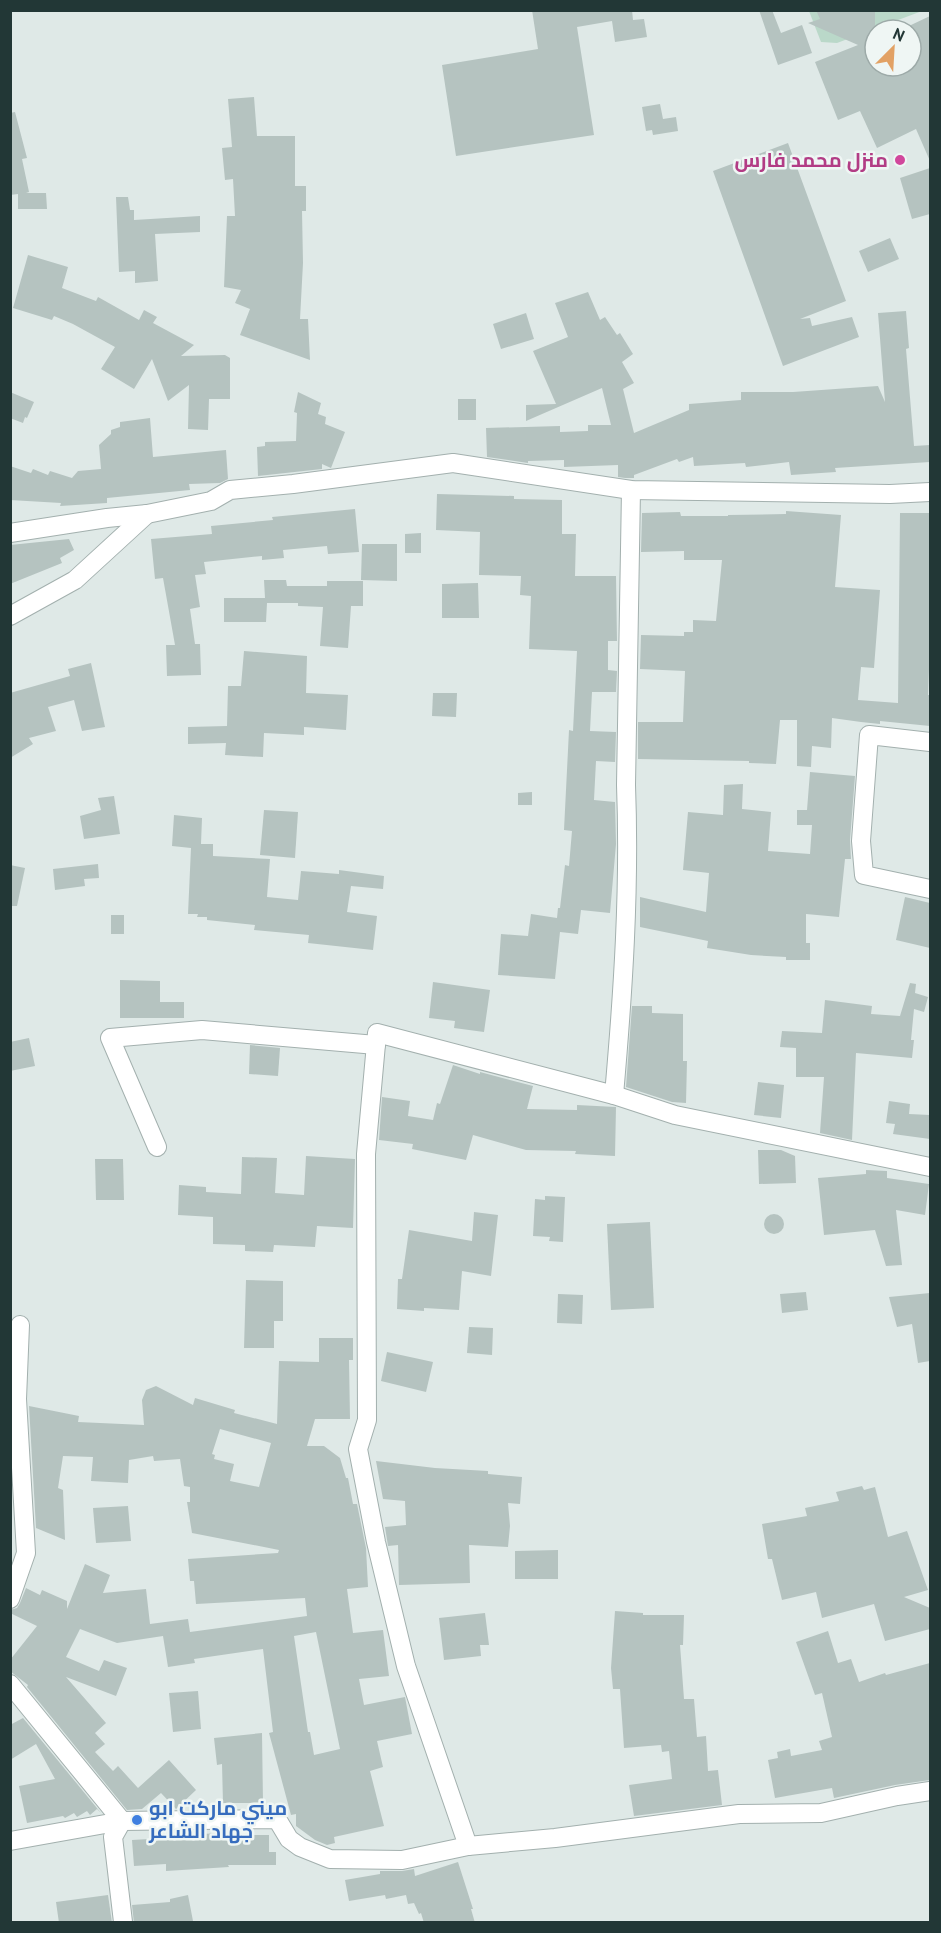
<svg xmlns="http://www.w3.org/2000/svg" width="941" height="1933" font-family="'PT Sans',Cairo,sans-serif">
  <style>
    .green { fill: #bad8c9 }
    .building { fill: #b5c3c0; fill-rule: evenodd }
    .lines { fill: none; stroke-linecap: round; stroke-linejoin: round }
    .minor-casing { stroke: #a3b0ae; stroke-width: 20 }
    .tertiary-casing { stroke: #a3b0ae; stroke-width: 20 }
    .minor { stroke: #fff; stroke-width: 18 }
    .tertiary { stroke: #fff; stroke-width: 18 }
    .hotel-dot { fill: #d1479c; stroke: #eff6f4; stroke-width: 2 }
    .shop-dot { fill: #3f7fe0; stroke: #eff6f4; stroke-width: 2 }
    .labels { text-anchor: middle; stroke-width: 5; stroke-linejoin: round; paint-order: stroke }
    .hotel-label { font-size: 20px; font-weight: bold; fill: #b23c85; stroke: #eff6f4; text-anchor: end }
    .shop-label { font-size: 20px; font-weight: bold; fill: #366cbe; stroke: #eff6f4; text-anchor: start }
  </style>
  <rect width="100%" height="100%" fill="#dfe9e7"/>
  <!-- green -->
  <path class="green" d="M 809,11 L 922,11 L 837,43 L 821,42 Z"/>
  <!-- building -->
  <g class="building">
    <path d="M 532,10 L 632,10 L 633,20 L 644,19 L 647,37 L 615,42 L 612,21 L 577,27 L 594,135 L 456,156 L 442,65 L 538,49 Z"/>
    <path d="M 759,10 L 772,10 L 781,33 L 802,25 L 812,53 L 778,65 Z"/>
    <path d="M 816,10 L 875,10 L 875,66 L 911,66 L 911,25 L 930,16 L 930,161 L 916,129 L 877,148 L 860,111 L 838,120 L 815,62 L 858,45 L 808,23 L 820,19 Z"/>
    <path d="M 254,97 L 257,136 L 295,136 L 295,186 L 306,186 L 306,211 L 302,211 L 303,263 L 300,319 L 308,319 L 310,360 L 240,335 L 250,309 L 235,303 L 241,290 L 224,287 L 227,216 L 235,216 L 233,179 L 225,180 L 222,148 L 232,147 L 228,99 Z"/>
    <path d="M 660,104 L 663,119 L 676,117 L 678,131 L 653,135 L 652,130 L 646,131 L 642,107 Z"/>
    <path d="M 15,112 L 27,158 L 22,159 L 29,192 L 26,193 L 46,193 L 47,209 L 18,209 L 18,194 L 10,195 L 10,113 Z"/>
    <path d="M 788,143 L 846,301 L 800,319 L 810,318 L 812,326 L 852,317 L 859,337 L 783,366 L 713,171 Z"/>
    <path d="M 930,168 L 930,214 L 912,219 L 900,178 Z"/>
    <path d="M 116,197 L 128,197 L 130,210 L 134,210 L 134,220 L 200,216 L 200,232 L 155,234 L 158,281 L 135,283 L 135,271 L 119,272 Z"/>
    <path d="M 890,238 L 899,259 L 868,272 L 859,251 Z"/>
    <path d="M 28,255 L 68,267 L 62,288 L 96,301 L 98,297 L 139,320 L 144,310 L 157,317 L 153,323 L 194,345 L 181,356 L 225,355 L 230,358 L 230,399 L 209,399 L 208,430 L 188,429 L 189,385 L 168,401 L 152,359 L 134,389 L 101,369 L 115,347 L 73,324 L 54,316 L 52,320 L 13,308 Z"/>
    <path d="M 588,292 L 600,320 L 605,317 L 617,335 L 620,333 L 633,354 L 622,362 L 634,383 L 623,389 L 634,433 L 689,410 L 689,404 L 741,400 L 741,392 L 793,392 L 878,386 L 885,402 L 878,313 L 906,311 L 909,348 L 906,349 L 914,446 L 930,445 L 930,462 L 835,468 L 836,472 L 791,475 L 789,462 L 746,467 L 745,463 L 694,466 L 693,457 L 679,462 L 677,459 L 634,475 L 634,478 L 625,478 L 618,477 L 618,465 L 564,467 L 564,460 L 528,461 L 528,463 L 487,457 L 486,428 L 560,426 L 560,432 L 588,431 L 588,425 L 611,425 L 602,388 L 526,421 L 526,405 L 556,404 L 533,351 L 568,337 L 555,303 Z"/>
    <path d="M 526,313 L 534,339 L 501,349 L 493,324 Z"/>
    <path d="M 10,392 L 34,402 L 27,418 L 25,417 L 23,423 L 10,418 Z"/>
    <path d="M 298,392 L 321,403 L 318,414 L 326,417 L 325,424 L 345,432 L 331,468 L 322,464 L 322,469 L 258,476 L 257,447 L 265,446 L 265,442 L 296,441 L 297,413 L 294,412 Z"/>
    <rect x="458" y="399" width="18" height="21"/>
    <path d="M 150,418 L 153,457 L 226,450 L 228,479 L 220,483 L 189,484 L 190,490 L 107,498 L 107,503 L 60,506 L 61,503 L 10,500 L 10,466 L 31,473 L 33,469 L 48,475 L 50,471 L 72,478 L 78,471 L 101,469 L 99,445 L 111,434 L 111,430 L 120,427 L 120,422 Z"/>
    <path d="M 437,494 L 514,496 L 514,499 L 562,500 L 562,534 L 576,534 L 575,576 L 616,576 L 617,641 L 608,641 L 608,670 L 617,671 L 616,692 L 592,692 L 590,731 L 616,732 L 615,762 L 596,761 L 594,800 L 615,802 L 616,844 L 610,913 L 581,910 L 578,934 L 560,932 L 555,979 L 498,975 L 501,934 L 528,936 L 531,914 L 557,918 L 558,908 L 560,908 L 565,865 L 569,866 L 572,831 L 564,830 L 569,730 L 573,731 L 577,651 L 529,649 L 531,596 L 520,595 L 521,576 L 479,575 L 480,532 L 436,530 Z"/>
    <path d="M 355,509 L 359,552 L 328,554 L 327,546 L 283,550 L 284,558 L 262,560 L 262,556 L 204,562 L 206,574 L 195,575 L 200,607 L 190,609 L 195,644 L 200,644 L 201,675 L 167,676 L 166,645 L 175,645 L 163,578 L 155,579 L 151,539 L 212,534 L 211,526 L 273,520 L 272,517 Z"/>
    <path d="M 786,511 L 841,515 L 835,587 L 880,590 L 874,668 L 861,667 L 858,700 L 898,703 L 900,513 L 930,513 L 930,643 L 928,695 L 930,695 L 930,726 L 880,721 L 880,724 L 861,722 L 832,718 L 831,748 L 812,746 L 811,767 L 797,766 L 797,720 L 780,720 L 776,764 L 749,763 L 749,761 L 638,759 L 638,722 L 683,722 L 685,671 L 640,669 L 641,635 L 684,636 L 684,632 L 693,632 L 693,620 L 716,621 L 722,560 L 684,560 L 684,551 L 641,552 L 642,513 L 680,512 L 681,516 L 728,516 L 728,515 L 786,514 Z"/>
    <path d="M 421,533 L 421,553 L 405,553 L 405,534 Z"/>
    <path d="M 69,539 L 74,550 L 60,558 L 62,563 L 10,584 L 10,545 Z"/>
    <path d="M 362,544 L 397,544 L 397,581 L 361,580 Z"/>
    <path d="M 264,580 L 286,580 L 287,586 L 327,586 L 327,581 L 363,581 L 363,606 L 351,606 L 348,648 L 320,646 L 323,607 L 298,606 L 298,603 L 267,603 L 266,622 L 224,622 L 224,598 L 265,598 Z"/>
    <path d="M 478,583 L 479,618 L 442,618 L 442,584 Z"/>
    <path d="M 244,651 L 307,656 L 306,693 L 348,695 L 346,730 L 304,727 L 304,735 L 264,733 L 263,757 L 225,755 L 226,743 L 188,744 L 188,727 L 227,726 L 228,686 L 241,686 Z"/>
    <path d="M 91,663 L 105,727 L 82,731 L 74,700 L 48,707 L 56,731 L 29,738 L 33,744 L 10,758 L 10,693 L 70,676 L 68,669 Z"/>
    <path d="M 433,693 L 457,693 L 456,717 L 432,716 Z"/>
    <path d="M 810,772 L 855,776 L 850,840 L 851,859 L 845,859 L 839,917 L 806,914 L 806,943 L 810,943 L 810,960 L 786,960 L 786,957 L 751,955 L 707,948 L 708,941 L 640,927 L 640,897 L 706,912 L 709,873 L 683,870 L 688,812 L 723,815 L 724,785 L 743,784 L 742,809 L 771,812 L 768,851 L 810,854 L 812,825 L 797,825 L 797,810 L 807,810 Z"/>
    <path d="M 532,792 L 532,805 L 518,805 L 518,793 Z"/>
    <path d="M 114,796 L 120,834 L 84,839 L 80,816 L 101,810 L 98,798 Z"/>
    <path d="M 264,810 L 298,812 L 295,858 L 260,855 Z"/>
    <path d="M 174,815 L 202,818 L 201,844 L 213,844 L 213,856 L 270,859 L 267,897 L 298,900 L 301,871 L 339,874 L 339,870 L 384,876 L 383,889 L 351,886 L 347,912 L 377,916 L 373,950 L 308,943 L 309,935 L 254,930 L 255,925 L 207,920 L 207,917 L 197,917 L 198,914 L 188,914 L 191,848 L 172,846 Z"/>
    <path d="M 98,864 L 99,878 L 84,879 L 85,886 L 55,890 L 53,869 Z"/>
    <path d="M 10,865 L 25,868 L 17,906 L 10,906 Z"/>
    <path d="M 905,897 L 930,903 L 930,948 L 896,940 Z"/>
    <rect x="111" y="915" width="13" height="19"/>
    <path d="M 120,980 L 160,981 L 160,1002 L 184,1002 L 184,1018 L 120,1018 Z"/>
    <path d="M 433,982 L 490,990 L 484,1032 L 454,1028 L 455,1021 L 429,1018 Z"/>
    <path d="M 910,983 L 916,984 L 915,993 L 928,997 L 924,1012 L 914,1009 L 911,1040 L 914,1040 L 912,1058 L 856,1053 L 852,1140 L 820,1133 L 824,1077 L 796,1077 L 796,1048 L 780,1047 L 782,1031 L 822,1033 L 825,1000 L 872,1006 L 871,1014 L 900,1016 Z"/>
    <path d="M 632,1006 L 652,1006 L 652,1013 L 683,1014 L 683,1061 L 687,1061 L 686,1103 L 672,1102 L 626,1087 Z"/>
    <path d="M 29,1038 L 35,1066 L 10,1071 L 10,1042 Z"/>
    <path d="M 250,1045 L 280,1048 L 278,1076 L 249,1074 Z"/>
    <path d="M 453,1065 L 480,1074 L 480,1072 L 533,1086 L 527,1109 L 577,1110 L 577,1105 L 616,1107 L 615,1156 L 575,1154 L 576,1151 L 526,1150 L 473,1135 L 466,1160 L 412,1149 L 413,1144 L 379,1140 L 382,1097 L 410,1101 L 408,1116 L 433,1120 L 437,1103 L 440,1104 Z"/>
    <path d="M 758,1082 L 784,1085 L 781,1118 L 754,1115 Z"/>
    <path d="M 889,1101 L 910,1104 L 909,1114 L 930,1115 L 930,1139 L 893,1134 L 895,1124 L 886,1123 Z"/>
    <path d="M 758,1150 L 781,1150 L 795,1156 L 796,1183 L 759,1184 Z"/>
    <path d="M 306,1156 L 355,1159 L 353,1228 L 317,1226 L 315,1247 L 274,1245 L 273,1252 L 245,1251 L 245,1245 L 213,1244 L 213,1217 L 178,1215 L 179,1185 L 206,1187 L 206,1192 L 241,1194 L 242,1157 L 277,1158 L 275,1193 L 304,1195 Z"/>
    <path d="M 95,1159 L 123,1159 L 124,1200 L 96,1200 Z"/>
    <path d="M 866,1170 L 887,1171 L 887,1178 L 929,1184 L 925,1215 L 896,1210 L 902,1265 L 886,1266 L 875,1230 L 824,1235 L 818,1178 L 866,1174 Z"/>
    <path d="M 545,1196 L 565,1197 L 563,1242 L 549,1241 L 550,1237 L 533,1236 L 535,1199 L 545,1200 Z"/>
    <path d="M 474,1212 L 498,1215 L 491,1276 L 462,1271 L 459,1310 L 424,1308 L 424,1311 L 397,1309 L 398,1279 L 402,1279 L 409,1230 L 472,1241 Z"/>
    <circle cx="774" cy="1224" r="10"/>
    <path d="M 650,1222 L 654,1308 L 611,1310 L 607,1224 Z"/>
    <path d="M 246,1280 L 283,1281 L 283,1321 L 274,1321 L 274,1348 L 244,1348 Z"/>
    <path d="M 806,1292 L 808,1310 L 782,1313 L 780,1294 Z"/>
    <path d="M 930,1293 L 930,1361 L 918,1363 L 912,1324 L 897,1327 L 889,1297 Z"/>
    <path d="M 558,1294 L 583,1295 L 582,1324 L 557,1323 Z"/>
    <path d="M 469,1327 L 493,1328 L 492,1355 L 467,1353 Z"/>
    <path d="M 319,1338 L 353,1338 L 353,1360 L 349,1360 L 350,1419 L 315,1419 L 307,1446 L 324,1446 L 340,1458 L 346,1478 L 348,1478 L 353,1504 L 357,1504 L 366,1548 L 368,1587 L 347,1589 L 353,1633 L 383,1630 L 389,1676 L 359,1679 L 364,1705 L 405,1697 L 412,1734 L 377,1741 L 383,1767 L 370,1771 L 384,1826 L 334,1837 L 335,1843 L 327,1845 L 315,1840 L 296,1826 L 296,1814 L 291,1815 L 269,1733 L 273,1732 L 263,1649 L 194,1659 L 195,1663 L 168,1667 L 163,1636 L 117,1643 L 80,1629 L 66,1657 L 99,1671 L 104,1660 L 127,1668 L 116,1696 L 66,1677 L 106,1723 L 95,1733 L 105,1744 L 95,1752 L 113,1771 L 118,1766 L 138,1788 L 169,1760 L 196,1790 L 176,1809 L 161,1793 L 142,1809 L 127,1810 L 27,1687 L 28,1685 L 10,1671 L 10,1660 L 37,1626 L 10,1613 L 10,1610 L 17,1608 L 20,1603 L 26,1588 L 40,1595 L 42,1590 L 67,1601 L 67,1609 L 85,1564 L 110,1575 L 103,1593 L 146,1589 L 150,1624 L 188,1619 L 190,1632 L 307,1616 L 305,1598 L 196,1604 L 194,1581 L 190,1581 L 188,1559 L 278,1553 L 279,1550 L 192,1533 L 187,1502 L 190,1502 L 190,1487 L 184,1486 L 180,1459 L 154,1461 L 153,1456 L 129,1460 L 128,1483 L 91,1481 L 93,1457 L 63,1456 L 58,1488 L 63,1490 L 65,1540 L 36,1528 L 29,1406 L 79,1416 L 78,1422 L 144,1425 L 142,1400 L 146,1390 L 156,1386 L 193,1405 L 195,1398 L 235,1410 L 234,1413 L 277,1424 L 279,1361 L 319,1362 ZM 220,1429 L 271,1443 L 259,1487 L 230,1481 L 234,1464 L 214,1459 L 215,1455 L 212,1454 ZM 316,1632 L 340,1749 L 314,1755 L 310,1732 L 308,1732 L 294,1636 Z"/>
    <path d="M 387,1352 L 433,1362 L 426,1392 L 381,1381 Z"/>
    <path d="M 376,1461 L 435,1468 L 488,1471 L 488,1474 L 522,1477 L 520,1504 L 508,1503 L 510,1526 L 508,1547 L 469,1545 L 470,1583 L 399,1585 L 398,1545 L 388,1546 L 385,1527 L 406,1525 L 405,1501 L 383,1499 Z"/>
    <path d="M 862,1486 L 864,1490 L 875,1487 L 888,1537 L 907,1531 L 928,1590 L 904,1597 L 930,1608 L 930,1629 L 885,1641 L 874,1604 L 822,1618 L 816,1592 L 782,1600 L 772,1559 L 768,1559 L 762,1524 L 807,1516 L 805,1508 L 839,1501 L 836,1492 Z"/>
    <path d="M 128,1506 L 131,1541 L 96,1543 L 93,1508 Z"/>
    <path d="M 558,1550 L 558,1579 L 515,1579 L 515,1551 Z"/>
    <path d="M 615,1611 L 643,1613 L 643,1615 L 684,1615 L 683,1645 L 680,1645 L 684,1699 L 694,1699 L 697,1737 L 706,1736 L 708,1771 L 718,1770 L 722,1805 L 634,1816 L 629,1785 L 672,1779 L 669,1751 L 662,1752 L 661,1745 L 624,1748 L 620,1689 L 613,1689 L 611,1668 Z"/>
    <path d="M 485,1613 L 489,1645 L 480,1645 L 481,1656 L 444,1660 L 439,1618 Z"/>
    <path d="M 828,1631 L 838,1663 L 851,1659 L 859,1682 L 885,1673 L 886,1675 L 930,1663 L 930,1780 L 895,1785 L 834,1798 L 832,1788 L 775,1798 L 768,1760 L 778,1758 L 777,1752 L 790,1749 L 791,1756 L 822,1750 L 819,1741 L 832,1737 L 822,1693 L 815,1695 L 796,1642 Z"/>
    <path d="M 198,1691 L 201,1729 L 173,1732 L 169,1693 Z"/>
    <path d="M 23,1718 L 101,1813 L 97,1809 L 90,1815 L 87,1811 L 77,1817 L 74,1813 L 65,1818 L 63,1816 L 27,1823 L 19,1786 L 55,1779 L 36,1744 L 10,1760 L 10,1725 Z"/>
    <path d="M 262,1733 L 263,1803 L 223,1803 L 222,1764 L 217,1765 L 214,1738 Z"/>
    <path d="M 227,1833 L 227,1835 L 269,1835 L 269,1852 L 276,1852 L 276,1865 L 228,1865 L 229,1867 L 166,1871 L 166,1864 L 134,1866 L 132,1840 L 201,1836 L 199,1834 Z"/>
    <path d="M 458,1862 L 473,1909 L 471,1909 L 475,1923 L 424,1923 L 421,1913 L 419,1914 L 414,1903 L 408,1904 L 406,1895 L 386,1899 L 385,1895 L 349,1901 L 345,1880 L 380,1874 L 380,1871 L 402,1871 L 414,1869 L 415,1876 Z"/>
    <path d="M 108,1895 L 112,1923 L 59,1923 L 56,1902 Z"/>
    <path d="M 188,1895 L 193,1921 L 181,1923 L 134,1923 L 132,1905 L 170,1902 L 170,1899 Z"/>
  </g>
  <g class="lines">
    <!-- minor casing -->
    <g class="minor-casing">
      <g id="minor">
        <path d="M 10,533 L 107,518 L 147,514 L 211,501 L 230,490 L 293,484 L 453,463 L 631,490 L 890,494 L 930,492"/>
        <path d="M 10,616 L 75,580 L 147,514"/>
        <path d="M 930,742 L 869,735 L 861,841 L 864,875 L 930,889"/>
        <path d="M 614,1095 C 623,993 630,889 626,785 L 631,490"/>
        <path d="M 157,1147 L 110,1038 L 202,1030 L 376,1045"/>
        <path d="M 10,1599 L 26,1553 L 17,1399 L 20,1325"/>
        <path d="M 10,1684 L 122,1821 L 113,1837 L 123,1922"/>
        <path d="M 468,1846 L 406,1666 L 376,1542 L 358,1449 L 367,1420 L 366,1154 L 377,1033 L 614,1095 L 675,1115 L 930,1167"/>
      </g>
    </g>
    <!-- tertiary casing -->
    <g class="tertiary-casing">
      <path id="tertiary" d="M 10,1841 L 122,1821 L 277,1819 L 289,1839 L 300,1847 L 330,1859 L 402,1860 L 468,1846 L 555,1838 L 739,1814 L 821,1813 L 897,1796 L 930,1791"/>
    </g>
    <!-- minor -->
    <use href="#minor" class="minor"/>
    <!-- tertiary -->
    <use href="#tertiary" class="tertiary"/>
  </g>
  <!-- markers -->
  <circle class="hotel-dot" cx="900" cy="160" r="6"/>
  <circle class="shop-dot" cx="137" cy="1820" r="6"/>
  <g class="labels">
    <!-- hotel labels -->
    <g class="hotel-label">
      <text x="888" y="167">منزل محمد فارس</text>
    </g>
    <!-- shop labels -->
    <g class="shop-label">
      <text x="149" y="1815">ميني ماركت ابو<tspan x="149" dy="23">جهاد الشاعر</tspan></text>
    </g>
  </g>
  <!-- border -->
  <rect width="941" height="1933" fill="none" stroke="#223736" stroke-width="24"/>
  <!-- north arrow -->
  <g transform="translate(893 48) rotate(24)"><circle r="28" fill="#eff6f4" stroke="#9daaa8" stroke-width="1.5"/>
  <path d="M0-4.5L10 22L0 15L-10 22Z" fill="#e2a164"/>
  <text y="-9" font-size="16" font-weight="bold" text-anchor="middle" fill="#223736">N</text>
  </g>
</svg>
